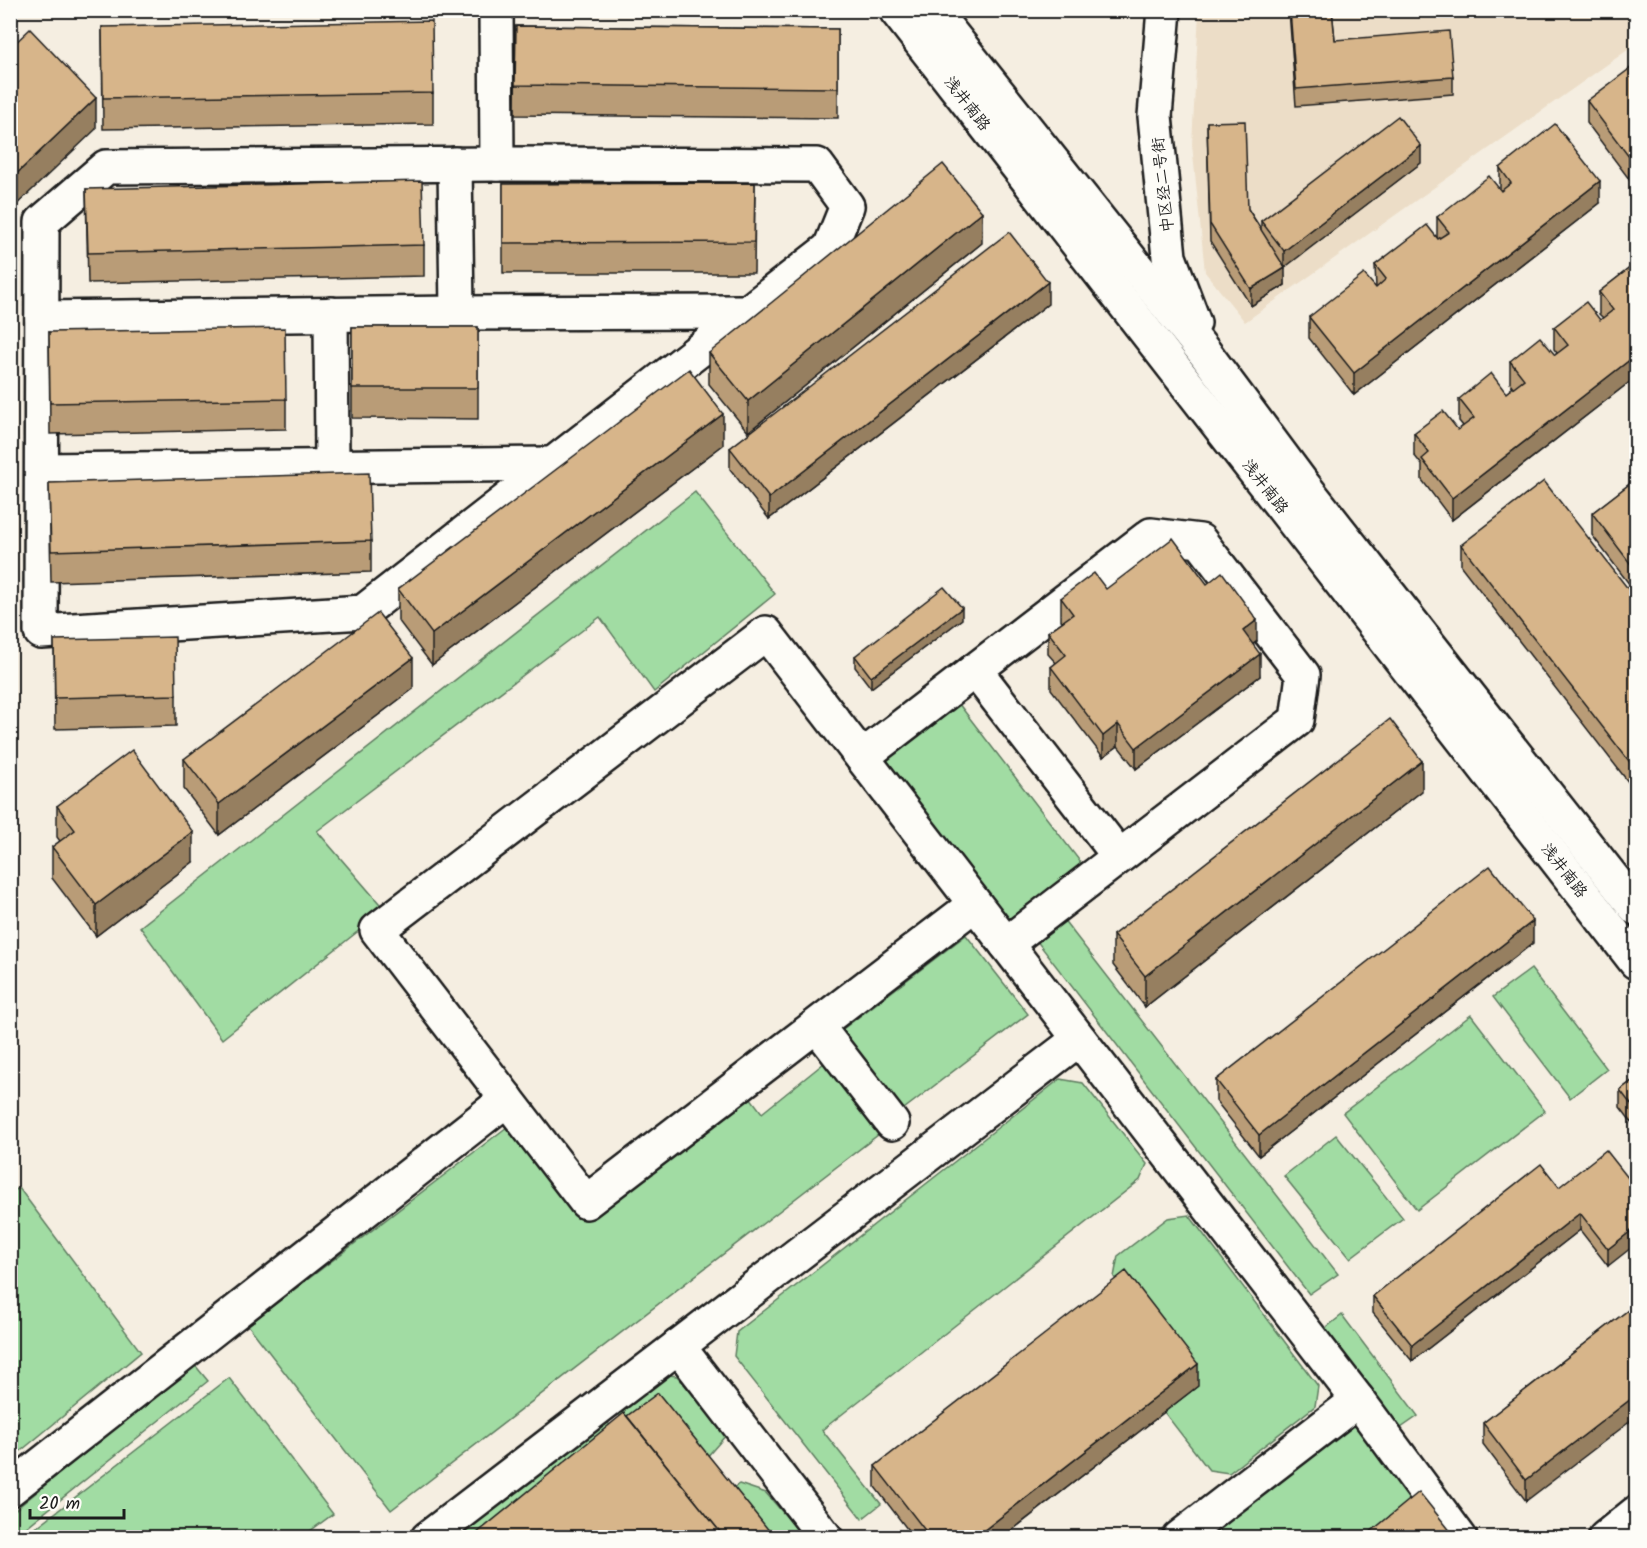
<svg xmlns="http://www.w3.org/2000/svg" width="1647" height="1548" font-family="Kalam,'LXGW WenKai TC',sans-serif">
  <style>
    .built { fill: #ecddc7 }
    .green { fill: #a1dca3; stroke: #5e7c60; stroke-width: 1.5 }
    .lines { fill: none; stroke-linecap: round; stroke-linejoin: round }
    .minor-casing { stroke: #1c1c1c; stroke-width: 38 }
    .major-casing { stroke: #1c1c1c; stroke-width: 38 }
    .minor { stroke: #fdfcf7; stroke-width: 33 }
    .major { stroke: #fdfcf7; stroke-width: 33 }
    .wall { fill: #b99c77; stroke: #1c1c1c; stroke-width: 1.5 }
    .shaded-wall { fill: #967f61; stroke: #1c1c1c; stroke-width: 1.5 }
    .building { fill: #d7b58a; stroke: #1c1c1c; stroke-width: 1.5 }
    .labels { text-anchor: middle; stroke-width: 6; stroke-linejoin: round; paint-order: stroke }
    .street-label { font-size: 16px; fill: #1c1c1c; stroke: #fdfcf7 }
  </style>
  <rect width="100%" height="100%" fill="#f5eee1"/>
  <filter id="ink" filterUnits="userSpaceOnUse"><feTurbulence type="fractalNoise" baseFrequency=".0167" numOctaves="2"/><feDisplacementMap in="SourceGraphic" scale="12" xChannelSelector="R" yChannelSelector="G"/><feConvolveMatrix kernelMatrix="1 2 1 2 8 2 1 2 1" color-interpolation-filters="sRGB"/></filter>
  <g filter="url(#ink)">
    <!-- built -->
    <path class="built" d="M 1199,11 L 1636,11 L 1636,44 L 1245,322 L 1205,272 L 1192,144 Z"/>
    <!-- green -->
    <g class="green">
      <path d="M 695,492 L 775,594 L 654,692 L 600,617 L 317,831 L 385,910 L 222,1039 L 140,927 Z"/>
      <path d="M 955,699 L 1082,864 L 1009,919 L 882,755 Z"/>
      <path d="M 1063,919 L 1338,1274 L 1309,1294 L 1036,940 Z"/>
      <path d="M 966,935 L 1028,1014 L 896,1115 L 835,1035 Z"/>
      <path d="M 1531,969 L 1607,1069 L 1570,1098 L 1493,997 Z"/>
      <path d="M 1471,1015 L 1545,1111 L 1417,1210 L 1343,1113 Z"/>
      <path d="M 829,1059 L 883,1131 L 391,1510 L 248,1325 L 511,1124 L 586,1219 L 747,1093 L 762,1113 Z"/>
      <path d="M 1060,1079 L 1083,1083 L 1147,1164 L 1140,1180 L 822,1430 L 881,1504 L 862,1519 L 734,1356 L 737,1332 Z"/>
      <path d="M 1336,1135 L 1403,1218 L 1350,1258 L 1284,1176 Z"/>
      <path d="M 19,1188 L 141,1352 L 11,1459 L 10,1193 Z"/>
      <path d="M 1189,1215 L 1318,1386 L 1315,1406 L 1229,1473 L 1209,1470 L 1164,1412 L 1126,1293 L 1114,1277 L 1118,1256 L 1168,1218 Z"/>
      <path d="M 1342,1315 L 1418,1416 L 1398,1430 L 1323,1330 Z"/>
      <path d="M 194,1364 L 208,1381 L 14,1537 L 11,1538 L 11,1513 Z"/>
      <path d="M 653,1373 L 677,1376 L 727,1434 L 705,1459 L 628,1424 L 610,1405 Z"/>
      <path d="M 229,1378 L 333,1514 L 302,1537 L 24,1537 Z"/>
      <path d="M 601,1413 L 617,1435 L 491,1537 L 441,1538 Z"/>
      <path d="M 1353,1422 L 1420,1507 L 1381,1537 L 1204,1538 Z"/>
      <path d="M 739,1484 L 766,1493 L 804,1537 L 767,1537 L 730,1490 Z"/>
    </g>
    <g class="lines">
      <!-- minor casing -->
      <g class="minor-casing">
        <g id="minor">
          <path d="M 496,10 L 497,164"/>
          <path d="M 896,10 L 1636,962"/>
          <path d="M 932,10 L 1205,353 L 1304,486 L 1636,908"/>
          <path d="M 1164,10 L 1155,116 L 1169,257 L 1194,323"/>
          <path d="M 497,164 L 817,165 L 847,206 L 830,248 L 363,612 L 41,632 L 42,222 L 106,167 Z"/>
          <path d="M 457,313 L 749,312"/>
          <path d="M 331,314 L 332,467"/>
          <path d="M 42,318 L 457,313 L 455,164"/>
          <path d="M 42,470 L 554,464"/>
          <path d="M 975,670 L 1119,856"/>
          <path d="M 862,757 L 1151,535 L 1200,541 L 1303,675 L 1297,720 L 1006,944"/>
          <path d="M 975,904 L 586,1202 L 377,930 L 766,633 L 1358,1400 L 1460,1538"/>
          <path d="M 817,1026 L 892,1123"/>
          <path d="M 678,1346 L 826,1538"/>
          <path d="M 10,1489 L 507,1099"/>
          <path d="M 428,1538 L 1079,1039"/>
          <path d="M 1179,1538 L 1358,1400"/>
        </g>
      </g>
      <!-- major casing -->
      <g class="major-casing">
        <path id="major" d="M 1605,1538 L 1636,1513"/>
      </g>
      <!-- minor -->
      <use href="#minor" class="minor"/>
      <!-- major -->
      <use href="#major" class="major"/>
    </g>
    <!-- wall -->
    <g class="wall">
      <path d="M 1289,10 L 1332,10 L 1335,40 L 1453,77 L 1453,94 L 1296,106 Z"/>
      <path d="M 516,26 L 838,29 L 838,118 L 515,115 Z"/>
      <path d="M 102,27 L 433,93 L 433,124 L 103,129 Z"/>
      <path d="M 1636,72 L 1629,179 L 1587,123 L 1587,101 Z"/>
      <path d="M 1207,122 L 1248,209 L 1261,229 L 1261,221 L 1421,163 L 1284,267 L 1285,285 L 1251,306 L 1210,241 Z"/>
      <path d="M 1500,168 L 1600,203 L 1354,395 L 1309,338 L 1309,317 L 1376,288 L 1375,265 L 1437,238 L 1437,217 L 1500,189 Z"/>
      <path d="M 755,183 L 754,273 L 503,273 L 503,184 Z"/>
      <path d="M 86,189 L 424,245 L 424,276 L 88,283 Z"/>
      <path d="M 982,243 L 748,432 L 709,384 L 709,353 Z"/>
      <path d="M 1631,267 L 1636,377 L 1452,520 L 1422,480 L 1422,465 L 1414,455 L 1414,433 L 1458,430 L 1463,426 L 1459,421 L 1459,399 L 1506,393 L 1513,387 L 1510,383 L 1510,361 L 1555,355 L 1557,353 L 1554,349 L 1554,327 L 1600,320 L 1603,318 L 1599,314 L 1599,292 Z"/>
      <path d="M 1048,304 L 769,519 L 730,469 L 730,448 Z"/>
      <path d="M 352,327 L 478,327 L 478,419 L 352,418 Z"/>
      <path d="M 49,332 L 286,399 L 286,429 L 50,434 Z"/>
      <path d="M 723,445 L 432,665 L 398,620 L 398,589 Z"/>
      <path d="M 1636,479 L 1636,593 L 1592,535 L 1592,513 Z"/>
      <path d="M 49,483 L 371,541 L 371,572 L 51,582 Z"/>
      <path d="M 1461,545 L 1636,599 L 1636,792 L 1461,566 Z"/>
      <path d="M 1207,584 L 1257,641 L 1253,645 L 1260,676 L 1136,769 L 1118,746 L 1103,757 L 1051,689 L 1051,667 L 1056,663 L 1048,654 L 1048,632 L 1063,621 L 1061,620 L 1061,598 L 1106,589 Z"/>
      <path d="M 962,619 L 871,688 L 855,667 L 855,656 Z"/>
      <path d="M 54,640 L 176,695 L 176,726 L 55,729 Z"/>
      <path d="M 413,689 L 219,835 L 184,789 L 184,759 Z"/>
      <path d="M 1422,791 L 1145,1007 L 1113,965 L 1113,935 Z"/>
      <path d="M 57,806 L 193,862 L 96,936 L 52,878 L 52,847 L 60,841 L 57,837 Z"/>
      <path d="M 1533,943 L 1259,1156 L 1216,1101 L 1216,1080 Z"/>
      <path d="M 1636,1078 L 1636,1128 L 1620,1107 L 1620,1090 Z"/>
      <path d="M 1559,1187 L 1636,1188 L 1608,1266 L 1580,1230 L 1412,1361 L 1373,1313 L 1373,1296 Z"/>
      <path d="M 1636,1304 L 1526,1501 L 1483,1444 L 1483,1423 Z"/>
      <path d="M 1198,1386 L 1002,1538 L 914,1538 L 875,1487 L 875,1466 Z"/>
    </g>
    <!-- shaded-wall -->
    <g class="shaded-wall">
      <path d="M 96,98 L 96,129 L 10,211 L 10,180 Z"/>
      <path d="M 1421,146 L 1421,163 L 1284,268 L 1284,251 Z"/>
      <path d="M 1636,151 L 1636,173 L 1629,179 L 1629,157 Z"/>
      <path d="M 1600,181 L 1600,203 L 1354,395 L 1354,373 Z"/>
      <path d="M 982,212 L 982,243 L 748,432 L 748,401 Z"/>
      <path d="M 1285,268 L 1285,285 L 1251,306 L 1251,289 Z"/>
      <path d="M 1048,282 L 1048,304 L 769,519 L 769,498 Z"/>
      <path d="M 1636,355 L 1636,377 L 1452,520 L 1452,498 Z"/>
      <path d="M 723,414 L 723,445 L 432,665 L 432,634 Z"/>
      <path d="M 962,608 L 962,619 L 871,688 L 871,677 Z"/>
      <path d="M 1257,620 L 1257,641 L 1243,652 L 1243,631 Z"/>
      <path d="M 1260,654 L 1260,676 L 1136,769 L 1136,748 Z"/>
      <path d="M 413,658 L 413,689 L 219,835 L 219,804 Z"/>
      <path d="M 1118,724 L 1118,746 L 1103,757 L 1103,736 Z"/>
      <path d="M 1422,761 L 1422,791 L 1145,1007 L 1145,976 Z"/>
      <path d="M 193,832 L 193,862 L 96,936 L 96,905 Z"/>
      <path d="M 1533,921 L 1533,943 L 1259,1156 L 1259,1135 Z"/>
      <path d="M 1580,1213 L 1580,1230 L 1412,1361 L 1412,1345 Z"/>
      <path d="M 1636,1227 L 1636,1244 L 1608,1266 L 1608,1249 Z"/>
      <path d="M 1198,1364 L 1198,1386 L 1002,1538 L 974,1538 Z"/>
      <path d="M 1636,1395 L 1636,1417 L 1526,1501 L 1526,1480 Z"/>
    </g>
    <!-- building -->
    <g class="building">
      <path d="M 1290,10 L 1332,10 L 1335,40 L 1449,31 L 1453,77 L 1296,89 Z"/>
      <path d="M 432,21 L 433,93 L 103,98 L 102,27 Z"/>
      <path d="M 516,26 L 838,29 L 838,88 L 515,85 Z"/>
      <path d="M 30,29 L 96,98 L 10,180 L 10,48 Z"/>
      <path d="M 1632,67 L 1636,72 L 1636,151 L 1629,157 L 1587,101 Z"/>
      <path d="M 1398,116 L 1421,146 L 1284,251 L 1261,221 Z"/>
      <path d="M 1245,121 L 1248,209 L 1285,268 L 1251,289 L 1210,224 L 1207,122 Z"/>
      <path d="M 1555,124 L 1600,181 L 1354,373 L 1309,317 L 1364,274 L 1376,288 L 1386,279 L 1375,265 L 1427,225 L 1438,239 L 1449,232 L 1437,217 L 1489,176 L 1501,191 L 1511,183 L 1500,168 Z"/>
      <path d="M 943,164 L 982,212 L 748,401 L 709,353 Z"/>
      <path d="M 422,181 L 424,245 L 88,253 L 86,189 Z"/>
      <path d="M 755,183 L 754,242 L 503,243 L 503,184 Z"/>
      <path d="M 1009,232 L 1048,282 L 769,498 L 730,448 Z"/>
      <path d="M 1631,267 L 1636,274 L 1636,355 L 1452,498 L 1422,459 L 1429,453 L 1414,433 L 1443,411 L 1458,430 L 1474,418 L 1459,399 L 1491,373 L 1506,393 L 1524,379 L 1510,361 L 1540,337 L 1555,355 L 1568,345 L 1554,327 L 1586,302 L 1600,320 L 1613,310 L 1599,292 Z"/>
      <rect x="352" y="327" width="126" height="61"/>
      <path d="M 285,328 L 286,399 L 50,403 L 49,332 Z"/>
      <path d="M 689,369 L 723,414 L 432,634 L 398,589 Z"/>
      <path d="M 369,473 L 371,541 L 51,551 L 49,483 Z"/>
      <path d="M 1636,479 L 1636,571 L 1592,513 Z"/>
      <path d="M 1544,481 L 1636,599 L 1636,770 L 1461,545 Z"/>
      <path d="M 1173,538 L 1207,584 L 1222,572 L 1257,620 L 1243,631 L 1260,654 L 1136,748 L 1118,724 L 1103,736 L 1051,667 L 1066,655 L 1048,632 L 1073,614 L 1061,598 L 1094,573 L 1106,589 Z"/>
      <path d="M 944,587 L 962,608 L 871,677 L 855,656 Z"/>
      <path d="M 378,613 L 413,658 L 219,804 L 184,759 Z"/>
      <path d="M 175,637 L 176,695 L 55,698 L 54,640 Z"/>
      <path d="M 1390,719 L 1422,761 L 1145,976 L 1113,935 Z"/>
      <path d="M 132,750 L 193,832 L 96,905 L 52,847 L 75,830 L 57,806 Z"/>
      <path d="M 1490,866 L 1533,921 L 1259,1135 L 1216,1080 Z"/>
      <path d="M 1636,1078 L 1636,1111 L 1620,1090 Z"/>
      <path d="M 1606,1150 L 1636,1188 L 1636,1227 L 1608,1249 L 1580,1213 L 1412,1345 L 1373,1296 L 1541,1164 L 1559,1187 Z"/>
      <path d="M 1126,1271 L 1198,1364 L 974,1538 L 931,1538 L 875,1466 Z"/>
      <path d="M 1636,1304 L 1636,1395 L 1526,1480 L 1483,1423 Z"/>
      <path d="M 658,1393 L 775,1538 L 725,1538 L 627,1416 Z"/>
      <path d="M 624,1413 L 725,1538 L 471,1538 Z"/>
      <path d="M 1419,1492 L 1456,1538 L 1363,1538 Z"/>
    </g>
  </g>
  <g class="labels">
    <!-- street labels -->
    <g class="street-label">
      <text transform="translate(968 103) rotate(52)" y="6">浅井南路</text>
      <text transform="translate(1162 185) rotate(-96)" y="6">中区经二号街</text>
      <text transform="translate(1266 486) rotate(52)" y="6">浅井南路</text>
      <text transform="translate(1565 870) rotate(52)" y="6">浅井南路</text>
    </g>
  </g>
  <!-- margin -->
  <rect width="1647" height="1548" fill="none" stroke="#fdfcf7" stroke-width="36"/>
  <rect x="18" y="18" width="1611" height="1512" fill="none" stroke="#1c1c1c" stroke-width="2" filter="url(#ink)"/>
  <!-- scale -->
  <path d="M30 1509v9h94v-9" fill="none" stroke="#1c1c1c" stroke-width="3"/>
  <text x="39" y="1509" font-size="18" fill="#1c1c1c" stroke="#fdfcf7" stroke-width="4.5" paint-order="stroke">20 m</text>
</svg>
